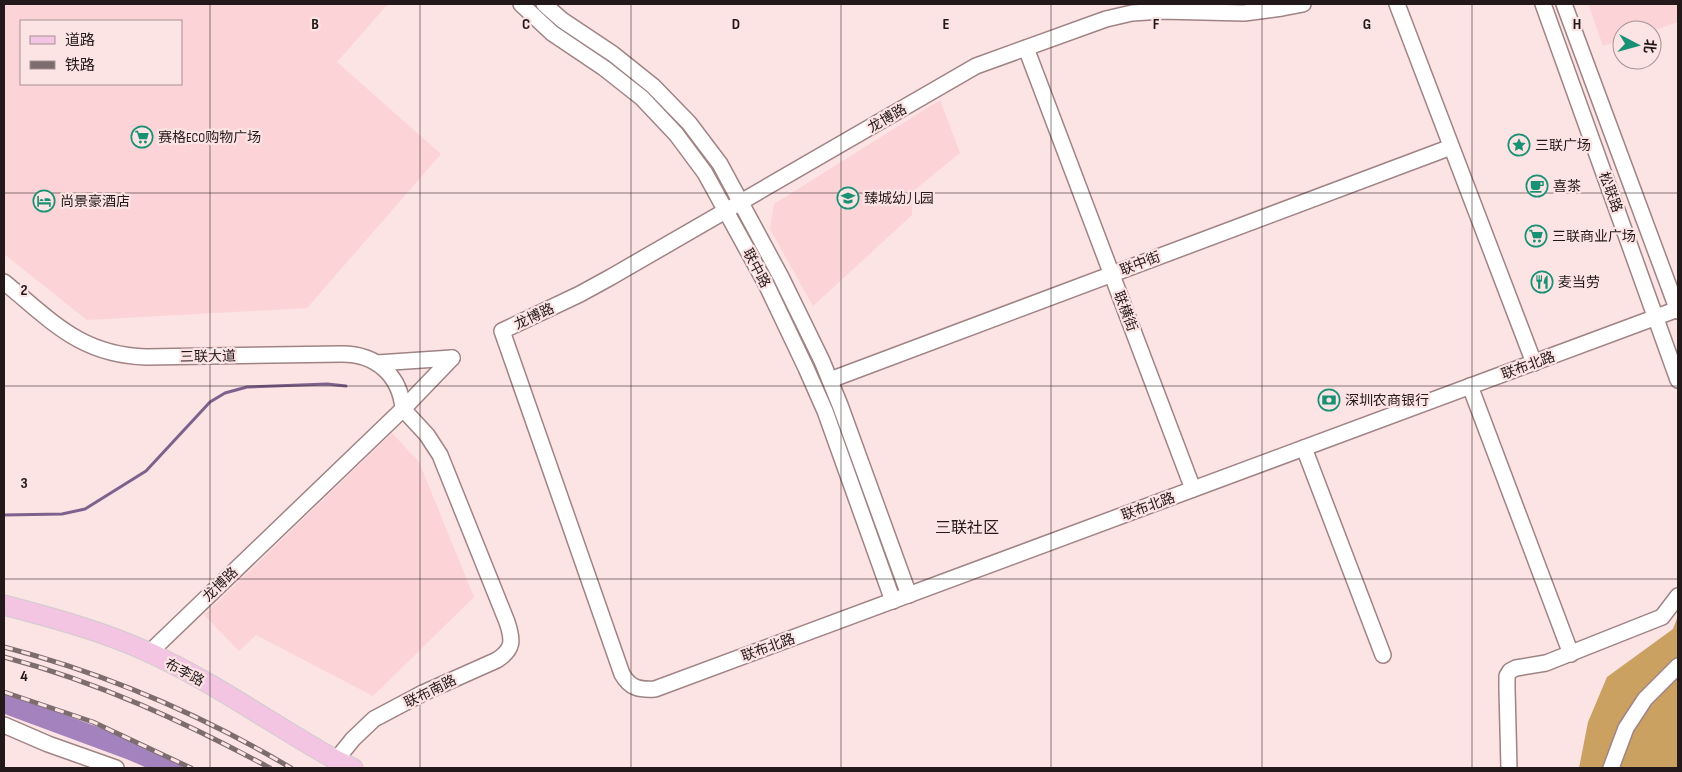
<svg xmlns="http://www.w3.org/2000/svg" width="1682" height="772" font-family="'Sofia Sans Condensed','Noto Sans SC',sans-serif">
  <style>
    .built { fill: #fcd4d7; fill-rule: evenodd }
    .forest { fill: #cba161 }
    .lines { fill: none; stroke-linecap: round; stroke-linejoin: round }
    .stream { stroke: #7e628d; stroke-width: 3 }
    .river { stroke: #a482be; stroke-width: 20 }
    .minor-casing { stroke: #a08385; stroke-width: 18 }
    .major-casing { stroke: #cfcccd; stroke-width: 21 }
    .minor { stroke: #fff; stroke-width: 15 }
    .major { stroke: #f3c5e2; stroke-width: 19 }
    .rail-casing { stroke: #7e6d6e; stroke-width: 5 }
    .rail { stroke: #fce3e4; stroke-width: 3; stroke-dasharray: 9; stroke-linecap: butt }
    .grid { fill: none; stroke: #24191a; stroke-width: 1; stroke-opacity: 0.55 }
    .labels { text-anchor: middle; stroke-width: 4.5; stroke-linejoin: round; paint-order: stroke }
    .street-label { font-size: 14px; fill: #24191a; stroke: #fce3e4 }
    .poi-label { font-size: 14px; fill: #24191a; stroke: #fce3e4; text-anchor: start }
    .quarter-label { font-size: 16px; fill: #24191a; stroke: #fce3e4 }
    .grid-label { font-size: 16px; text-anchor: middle; font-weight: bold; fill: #24191a; stroke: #fce3e4; stroke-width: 4.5; stroke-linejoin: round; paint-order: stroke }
  </style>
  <rect width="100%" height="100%" fill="#fce3e4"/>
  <!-- built -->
  <g class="built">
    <path d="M 4,4 L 388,4 L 337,62 L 441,154 L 307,308 L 87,320 L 4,254 ZM 21,21 L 181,21 L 181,84 L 21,84 Z"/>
    <path d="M 1588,4 L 1678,4 L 1678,22 L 1652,31 L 1622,30 L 1622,40 L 1603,46 Z"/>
    <path d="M 940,100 L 960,153 L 912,192 L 912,215 L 813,306 L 770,229 L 774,204 Z"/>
    <path d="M 392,433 L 419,462 L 474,597 L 373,696 L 256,635 L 239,651 L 204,615 Z"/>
  </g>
  <!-- forest -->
  <path class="forest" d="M 1678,616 L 1678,768 L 1579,768 L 1588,722 L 1607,677 L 1673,629 Z"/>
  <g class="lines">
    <!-- stream -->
    <path class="stream" d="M 4,515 L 62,514 L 85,509 L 146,471 L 210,402 L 225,393 L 247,387 L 327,384 L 346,386"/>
    <!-- river -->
    <path class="river" d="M 4,703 L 131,750 L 172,768"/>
    <!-- minor casing -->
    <g class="minor-casing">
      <g id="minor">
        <path d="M 521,4 L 552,33 L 604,68 L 642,98 L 676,134 L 705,173 L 766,284 L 806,368 L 825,411 L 893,601"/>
        <path d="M 544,4 L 562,20 L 613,54 L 653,86 L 689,123 L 720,164 L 781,277 L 822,361 L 840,405 L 909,595"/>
        <path d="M 1303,4 L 1282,8 L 1244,13 L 1162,11 L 1132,13 L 1106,19 L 976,66 L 611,277 L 580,294 L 502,331 L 622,674 C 630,688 639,690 655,689 L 1678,309"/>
        <path d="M 1397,4 L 1534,363"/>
        <path d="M 1543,4 L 1678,380"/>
        <path d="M 1564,4 L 1678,311"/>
        <path d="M 1026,48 L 1193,489"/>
        <path d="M 4,282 C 52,321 80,355 146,357 L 342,354 C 376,354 400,375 403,409"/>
        <path d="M 377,363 L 452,358"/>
        <path d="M 830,380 L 1451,147"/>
        <path d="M 1470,386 L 1571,654"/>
        <path d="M 1304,448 L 1383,655"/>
        <path d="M 149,653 L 403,409 L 452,358"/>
        <path d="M 4,725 L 48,744 L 116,768"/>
        <path d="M 336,760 L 353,739 L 374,719 L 423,693 L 497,660 C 514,649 513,640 507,622 L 440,455 L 427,435 L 403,409"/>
        <path d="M 1509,768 L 1507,689 L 1507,676 L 1510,671 L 1516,668 L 1546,663 L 1662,617 L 1678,596"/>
        <path d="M 1611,768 L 1626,728 L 1645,699 L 1678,666"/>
      </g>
    </g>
    <!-- major casing -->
    <g class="major-casing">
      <path id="major" d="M 4,605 C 53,618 102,631 148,652 C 214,682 273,725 336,760 L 353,768"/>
    </g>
    <!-- minor -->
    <use href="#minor" class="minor"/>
    <!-- major -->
    <use href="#major" class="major"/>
    <!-- rail casing -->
    <g class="rail-casing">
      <g id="rail">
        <path d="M 4,647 C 104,673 202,715 291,768"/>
        <path d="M 4,657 C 98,682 185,722 270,768"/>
        <path d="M 4,692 L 93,722 L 191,768"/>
      </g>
    </g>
    <!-- rail -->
    <use href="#rail" class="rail"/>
  </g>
  <!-- grid -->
  <path class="grid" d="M 210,4 L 210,768M 420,4 L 420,768M 631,4 L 631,768M 841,4 L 841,768M 1051,4 L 1051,768M 1262,4 L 1262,768M 1472,4 L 1472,768M 4,193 L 1678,193M 4,386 L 1678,386M 4,579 L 1678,579"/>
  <!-- icons -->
  <defs>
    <g id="supermarket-ring" transform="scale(1.125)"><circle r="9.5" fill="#fce3e4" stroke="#189175" stroke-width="1.5"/><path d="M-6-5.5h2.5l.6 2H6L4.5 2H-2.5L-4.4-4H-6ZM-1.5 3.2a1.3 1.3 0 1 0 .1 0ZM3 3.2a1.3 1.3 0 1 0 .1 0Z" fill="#189175"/></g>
    <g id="sight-ring" transform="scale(1.125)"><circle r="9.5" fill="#fce3e4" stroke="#189175" stroke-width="1.5"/><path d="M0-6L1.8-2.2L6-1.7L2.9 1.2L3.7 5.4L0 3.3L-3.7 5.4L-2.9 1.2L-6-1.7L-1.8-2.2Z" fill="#189175"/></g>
    <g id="cafe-ring" transform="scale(1.125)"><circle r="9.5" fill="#fce3e4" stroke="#189175" stroke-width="1.5"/><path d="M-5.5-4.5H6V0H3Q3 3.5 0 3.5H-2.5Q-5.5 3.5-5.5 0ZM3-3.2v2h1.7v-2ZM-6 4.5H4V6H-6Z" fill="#189175"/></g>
    <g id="school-ring" transform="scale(1.125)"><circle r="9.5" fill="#fce3e4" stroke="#189175" stroke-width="1.5"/><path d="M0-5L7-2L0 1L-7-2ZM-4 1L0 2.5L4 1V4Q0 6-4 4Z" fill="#189175"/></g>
    <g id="hotel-ring" transform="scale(1.125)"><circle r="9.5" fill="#fce3e4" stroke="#189175" stroke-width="1.5"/><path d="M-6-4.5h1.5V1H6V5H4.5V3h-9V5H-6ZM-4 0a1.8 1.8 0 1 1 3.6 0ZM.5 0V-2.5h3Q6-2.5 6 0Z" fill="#189175"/></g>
    <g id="restaurant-ring" transform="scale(1.125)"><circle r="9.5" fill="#fce3e4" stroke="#189175" stroke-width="1.5"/><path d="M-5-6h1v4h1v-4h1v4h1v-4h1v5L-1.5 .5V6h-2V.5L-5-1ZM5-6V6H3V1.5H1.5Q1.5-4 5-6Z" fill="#189175"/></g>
    <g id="bank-ring" transform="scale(1.125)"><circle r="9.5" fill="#fce3e4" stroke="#189175" stroke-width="1.5"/><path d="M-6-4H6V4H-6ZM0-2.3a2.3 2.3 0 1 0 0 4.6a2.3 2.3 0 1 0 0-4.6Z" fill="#189175"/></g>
  </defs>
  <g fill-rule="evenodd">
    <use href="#supermarket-ring" x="142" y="137"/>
    <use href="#sight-ring" x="1519" y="145"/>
    <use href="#cafe-ring" x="1537" y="186"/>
    <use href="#school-ring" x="848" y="198"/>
    <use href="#hotel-ring" x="44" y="201"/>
    <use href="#supermarket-ring" x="1536" y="236"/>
    <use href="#restaurant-ring" x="1542" y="282"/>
    <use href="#bank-ring" x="1329" y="400"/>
  </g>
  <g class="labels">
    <!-- street labels -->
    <g class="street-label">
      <text transform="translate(887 118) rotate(-30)" y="5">龙博路</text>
      <text transform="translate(1611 192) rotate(70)" y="5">松联路</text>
      <text transform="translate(1140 263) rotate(-21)" y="5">联中街</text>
      <text transform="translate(757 268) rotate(62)" y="5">联中路</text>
      <text transform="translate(1126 311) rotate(69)" y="5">联横街</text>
      <text transform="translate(534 316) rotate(-25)" y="5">龙博路</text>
      <text transform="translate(208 356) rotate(-1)" y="5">三联大道</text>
      <text transform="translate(1528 365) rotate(-20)" y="5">联布北路</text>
      <text transform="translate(1148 506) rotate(-20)" y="5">联布北路</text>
      <text transform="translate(220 584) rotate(-44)" y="5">龙博路</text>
      <text transform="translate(768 647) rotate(-20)" y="5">联布北路</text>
      <text transform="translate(185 672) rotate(28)" y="5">布李路</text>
      <text transform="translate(430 691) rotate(-26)" y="5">联布南路</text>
    </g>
    <!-- poi labels -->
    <g class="poi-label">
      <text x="158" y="142">赛格ECO购物广场</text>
      <text x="1535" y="150">三联广场</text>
      <text x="1553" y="191">喜茶</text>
      <text x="864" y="203">臻城幼儿园</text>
      <text x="60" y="206">尚景豪酒店</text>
      <text x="1552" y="241">三联商业广场</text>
      <text x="1558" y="287">麦当劳</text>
      <text x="1345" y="405">深圳农商银行</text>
    </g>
    <!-- quarter labels -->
    <g class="quarter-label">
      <text x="967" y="533">三联社区</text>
    </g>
  </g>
  <g class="grid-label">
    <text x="315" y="29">B</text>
    <text x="526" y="29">C</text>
    <text x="736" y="29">D</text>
    <text x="946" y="29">E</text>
    <text x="1156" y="29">F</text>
    <text x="1367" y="29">G</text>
    <text x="1577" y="29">H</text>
    <text x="24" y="295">2</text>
    <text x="24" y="488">3</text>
    <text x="24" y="681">4</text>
  </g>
  <!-- border -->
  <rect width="1682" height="772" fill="none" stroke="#24191a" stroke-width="10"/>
  <!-- legend -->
  <rect x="20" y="20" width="162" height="65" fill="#fce3e4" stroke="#a69293"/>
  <rect x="30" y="36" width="25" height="8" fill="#f3c5e2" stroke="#a69293"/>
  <text x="65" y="45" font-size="15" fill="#24191a">道路</text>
  <rect x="30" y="61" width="25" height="8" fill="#7e6d6e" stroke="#a69293"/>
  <text x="65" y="70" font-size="15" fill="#24191a">铁路</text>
  <!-- north arrow -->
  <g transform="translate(1637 45) rotate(96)"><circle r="24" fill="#fce3e4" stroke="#a69293"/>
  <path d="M0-4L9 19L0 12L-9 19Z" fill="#189175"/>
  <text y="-8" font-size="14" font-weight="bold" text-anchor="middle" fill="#24191a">北</text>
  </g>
</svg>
